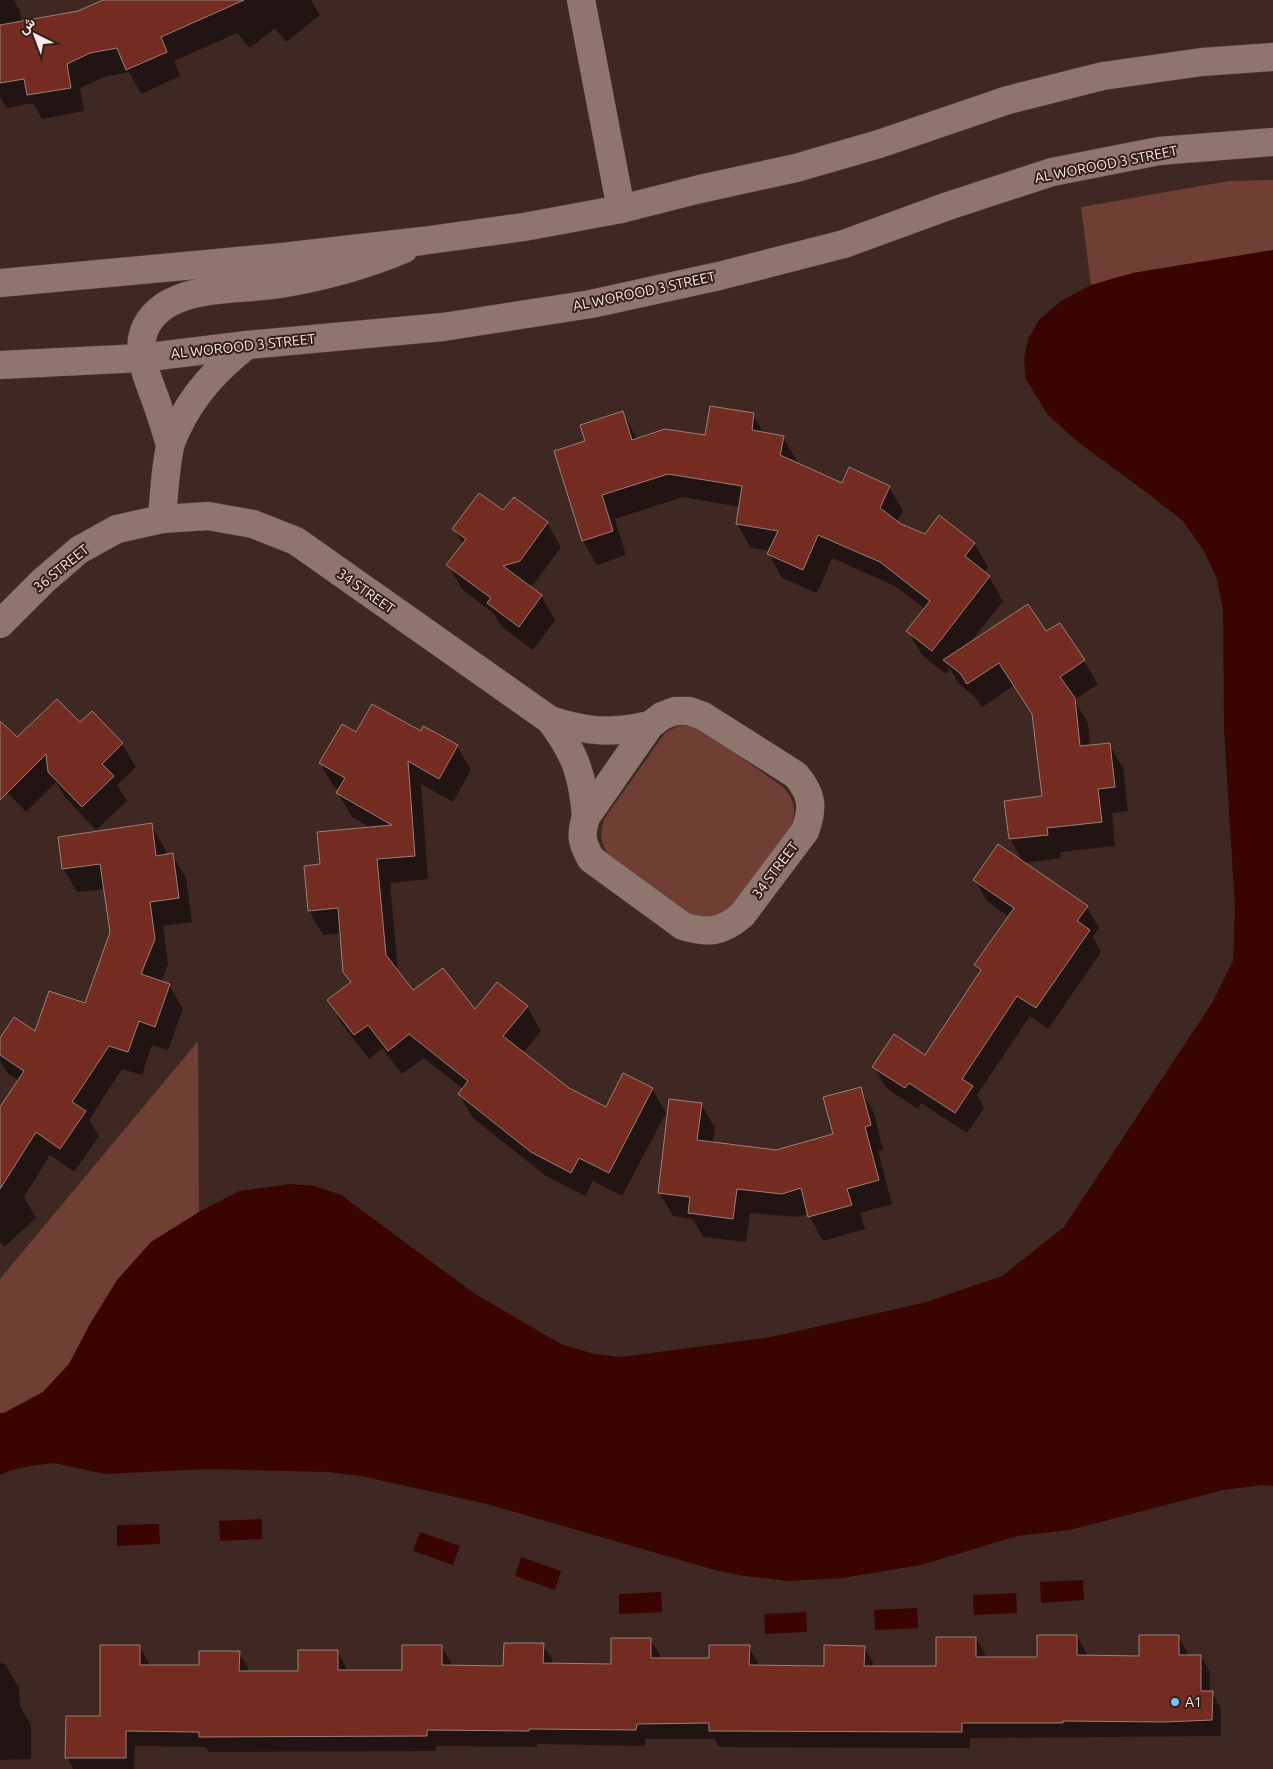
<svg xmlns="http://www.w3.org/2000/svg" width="1273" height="1769" font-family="Ubuntu,Vazirmatn,sans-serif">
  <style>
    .green { fill: #713e33 }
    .water { fill: #3a0501 }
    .shadow { fill: #0007 }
    .building { fill: #732c1f; stroke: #9c8079 }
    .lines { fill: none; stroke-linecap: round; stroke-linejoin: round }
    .street-casing { stroke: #594540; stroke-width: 29 }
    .secondary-casing { stroke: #594540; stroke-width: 29 }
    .street { stroke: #90746e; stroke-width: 28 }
    .secondary { stroke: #90746e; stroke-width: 28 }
    .poi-dot { fill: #76c0f7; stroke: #341e19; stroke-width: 2 }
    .labels { text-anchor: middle; stroke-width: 4; stroke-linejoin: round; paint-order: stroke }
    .street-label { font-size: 14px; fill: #fcebe8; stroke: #341e19 }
    .poi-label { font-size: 14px; fill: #fcebe8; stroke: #341e19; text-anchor: start }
  </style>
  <rect width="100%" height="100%" fill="#3f2722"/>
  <!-- green -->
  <g class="green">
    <path d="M 1273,180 L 1273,250 L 1133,273 L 1091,285 L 1081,207 L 1229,181 Z"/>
    <path d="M 692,725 L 705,732 L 783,787 C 796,802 796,810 791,829 L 730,913 L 720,920 L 691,915 L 610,858 C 601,843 599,836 604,819 L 665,733 L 678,726 Z"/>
    <path d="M 198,1041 L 199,1212 L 151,1242 L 90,1324 L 69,1364 L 43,1392 L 4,1413 L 0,1413 L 0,1279 Z"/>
  </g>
  <!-- water -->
  <g class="water">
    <path d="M 1273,250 L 1273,1486 L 1263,1485 L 1223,1490 L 1070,1530 L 1017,1536 L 921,1565 L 843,1578 L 789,1581 L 744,1576 L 715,1570 L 487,1504 L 361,1476 L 327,1472 L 208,1469 L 105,1474 L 54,1463 L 30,1466 L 12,1470 L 0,1475 L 0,1413 L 4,1413 L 43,1392 L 69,1364 L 90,1324 L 117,1280 L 151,1242 L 199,1212 L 239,1191 L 291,1184 L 315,1186 L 341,1195 L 475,1294 L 561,1344 L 594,1354 L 621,1357 L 771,1337 L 923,1303 L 1002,1276 L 1064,1227 L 1212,1003 L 1233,961 L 1235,908 L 1224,730 L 1223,610 L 1217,579 L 1204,551 L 1183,521 L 1146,492 L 1078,442 L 1048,415 L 1026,379 L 1024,359 L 1028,339 L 1039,320 L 1061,301 L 1091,285 L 1133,273 Z"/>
    <path d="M 262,1519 L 262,1539 L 220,1541 L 219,1521 Z"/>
    <path d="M 159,1524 L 160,1544 L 117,1546 L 117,1525 Z"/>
    <path d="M 420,1532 L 460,1546 L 453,1565 L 413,1551 Z"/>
    <path d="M 521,1557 L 561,1571 L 555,1590 L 515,1576 Z"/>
    <path d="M 1083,1580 L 1084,1600 L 1041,1603 L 1040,1582 Z"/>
    <path d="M 661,1592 L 662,1612 L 619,1614 L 619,1594 Z"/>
    <path d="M 1016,1593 L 1017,1613 L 974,1615 L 973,1595 Z"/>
    <path d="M 917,1608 L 918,1628 L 875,1630 L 874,1610 Z"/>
    <path d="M 806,1612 L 807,1632 L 765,1634 L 764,1614 Z"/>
  </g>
  <!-- shadow -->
  <g class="shadow">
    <path d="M 0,0 L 14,0 L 20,11 L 22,23 L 78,13 L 107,0 L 311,0 L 320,15 L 286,42 L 275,28 L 250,48 L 237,33 L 174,61 L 180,76 L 141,94 L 129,72 L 104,77 L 80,88 L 84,111 L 42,119 L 33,103 L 7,108 L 0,97 Z"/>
    <path d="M 623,413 L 637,439 L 706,437 L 753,415 L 764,434 L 783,437 L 797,461 L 796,464 L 842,484 L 889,487 L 903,511 L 897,522 L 925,535 L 974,543 L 988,567 L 984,573 L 989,577 L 1003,601 L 970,643 L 1046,633 L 1084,661 L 1098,684 L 1074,700 L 1088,723 L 1090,746 L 1109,744 L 1123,768 L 1128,811 L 1112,813 L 1115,846 L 1060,852 L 1061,858 L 1024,863 L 1010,839 L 1043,797 L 1034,717 L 1013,686 L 982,707 L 975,697 L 959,684 L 950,669 L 946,674 L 922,655 L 908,631 L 925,609 L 895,586 L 832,558 L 817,593 L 782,578 L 769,554 L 770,551 L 751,548 L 737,524 L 740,507 L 683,497 L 615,519 L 626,555 L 597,565 L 583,541 L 555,452 L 586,442 Z"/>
    <path d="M 514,498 L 547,523 L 561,547 L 534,584 L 528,586 L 541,596 L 555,620 L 533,650 L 502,627 L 494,614 L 462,589 L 448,565 L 463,545 L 454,529 L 503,512 Z"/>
    <path d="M 80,724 L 122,744 L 136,767 L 117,785 L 127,801 L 96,830 L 64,796 L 56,782 L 26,812 L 0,785 L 0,747 L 17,739 Z"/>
    <path d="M 421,733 L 457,746 L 471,770 L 453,802 L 421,784 L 428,879 L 390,883 L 398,973 L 413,992 L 475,1011 L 527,1007 L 541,1031 L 523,1053 L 568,1089 L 606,1109 L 652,1089 L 666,1113 L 622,1196 L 593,1181 L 585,1196 L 546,1176 L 473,1118 L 459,1094 L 463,1089 L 424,1058 L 402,1074 L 382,1048 L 369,1059 L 342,1024 L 329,1000 L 351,983 L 345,971 L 341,933 L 323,935 L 309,911 L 305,867 L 322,865 L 371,828 L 352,817 L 338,793 L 339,790 L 334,787 L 320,763 L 356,734 Z"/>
    <path d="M 151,825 L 165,849 L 166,855 L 172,854 L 186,878 L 192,922 L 163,926 L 168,964 L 161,982 L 169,985 L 183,1009 L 168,1050 L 152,1045 L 142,1075 L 122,1069 L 89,1120 L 99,1136 L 74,1172 L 50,1155 L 24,1197 L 36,1218 L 4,1247 L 0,1242 L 0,1110 L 19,1081 L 8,1074 L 0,1060 L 0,1041 L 36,1033 L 86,1004 L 111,932 L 105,889 L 77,892 L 63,868 Z"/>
    <path d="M 975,880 L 1087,907 L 1099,928 L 1093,937 L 1101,952 L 1048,1029 L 1030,1016 L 977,1095 L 984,1108 L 967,1133 L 921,1103 L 918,1109 L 886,1088 L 874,1067 L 925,1057 L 980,974 L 975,965 L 1009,917 L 987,901 Z"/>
    <path d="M 860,1089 L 874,1113 L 883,1150 L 878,1151 L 892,1204 L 860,1213 L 865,1229 L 823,1241 L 808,1214 L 796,1217 L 750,1213 L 746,1242 L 703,1237 L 693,1219 L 673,1216 L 659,1192 L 701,1104 L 715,1128 L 713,1143 L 776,1151 L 835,1135 Z"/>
    <path d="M 1077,1636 L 1086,1652 L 1086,1657 L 1140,1657 L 1178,1636 L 1187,1652 L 1187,1656 L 1201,1656 L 1210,1672 L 1210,1692 L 1212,1692 L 1221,1709 L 1221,1736 L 970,1738 L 970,1748 L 719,1747 L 715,1739 L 645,1739 L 645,1746 L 537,1744 L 537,1747 L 436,1746 L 436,1751 L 209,1752 L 206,1747 L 135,1746 L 134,1769 L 73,1769 L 67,1757 L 101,1717 L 140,1647 L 149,1663 L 149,1667 L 201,1666 L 239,1652 L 248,1668 L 248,1672 L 299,1672 L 337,1651 L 346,1667 L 346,1671 L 403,1671 L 441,1646 L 451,1662 L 451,1666 L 505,1667 L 543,1644 L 552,1660 L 552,1665 L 612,1665 L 650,1639 L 660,1655 L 660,1659 L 710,1659 L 749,1647 L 758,1663 L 758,1666 L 825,1667 L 864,1647 L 873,1663 L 873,1667 L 937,1668 L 976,1638 L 985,1654 L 985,1658 L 1038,1658 Z"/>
    <path d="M 0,1663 L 5,1664 L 19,1688 L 20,1706 L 31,1725 L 31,1759 L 0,1760 Z"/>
  </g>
  <!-- building -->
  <g class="building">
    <path d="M 103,0 L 244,0 L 161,37 L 167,52 L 126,70 L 117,48 L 90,53 L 67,64 L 71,88 L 27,95 L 24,79 L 0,83 L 0,25 L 78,11 Z"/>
    <path d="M 710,406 L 754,413 L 752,430 L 784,436 L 780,455 L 842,483 L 849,467 L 890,486 L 880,508 L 901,524 L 925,534 L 939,515 L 975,543 L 965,556 L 990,576 L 932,651 L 906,631 L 930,601 L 880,562 L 818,535 L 803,570 L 767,554 L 778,531 L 736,524 L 742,486 L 668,474 L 602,495 L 613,531 L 582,541 L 554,451 L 585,441 L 580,425 L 623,411 L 632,440 L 665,429 L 705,435 Z"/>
    <path d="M 479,493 L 503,510 L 514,497 L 548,522 L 520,561 L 503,566 L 542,595 L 519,627 L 487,603 L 491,598 L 446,565 L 466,539 L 452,529 Z"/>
    <path d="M 1028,604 L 1046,631 L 1060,623 L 1085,660 L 1060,677 L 1075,698 L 1080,746 L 1110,743 L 1115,787 L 1098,789 L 1102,822 L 1047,828 L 1048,835 L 1009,839 L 1004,801 L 1042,796 L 1032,714 L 999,663 L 967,684 L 960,673 L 943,660 Z"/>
    <path d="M 57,699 L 80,722 L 92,711 L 123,743 L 102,764 L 114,776 L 82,807 L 48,772 L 46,754 L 0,800 L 0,721 L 17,737 Z"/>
    <path d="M 372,704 L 421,731 L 423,726 L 458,745 L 439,779 L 408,761 L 415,856 L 377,859 L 386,955 L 413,990 L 443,968 L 475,1009 L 497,982 L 528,1006 L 503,1036 L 569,1088 L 606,1107 L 623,1073 L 653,1088 L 609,1173 L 579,1158 L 571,1173 L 531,1152 L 458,1094 L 468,1081 L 409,1034 L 388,1051 L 368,1025 L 354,1035 L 327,1000 L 351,982 L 343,972 L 338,908 L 308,911 L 304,866 L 320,864 L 317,832 L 392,825 L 336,793 L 345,778 L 319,763 L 342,724 L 356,732 Z"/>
    <path d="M 152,823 L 156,856 L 173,853 L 179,898 L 150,902 L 155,939 L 141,974 L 170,984 L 155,1027 L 139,1021 L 128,1052 L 109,1046 L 72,1102 L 86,1111 L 60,1149 L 36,1132 L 0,1189 L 0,1107 L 24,1071 L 0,1055 L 0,1038 L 14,1017 L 35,1031 L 49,991 L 85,1003 L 110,932 L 100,864 L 62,869 L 58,837 Z"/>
    <path d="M 998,844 L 1088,906 L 1077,921 L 1090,930 L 1036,1008 L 1017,996 L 962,1079 L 973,1086 L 955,1113 L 909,1083 L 905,1088 L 872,1067 L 894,1034 L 925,1055 L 981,970 L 974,965 L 1014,908 L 973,880 Z"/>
    <path d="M 861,1087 L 871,1125 L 865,1127 L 879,1180 L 847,1189 L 852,1205 L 808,1217 L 801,1188 L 782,1194 L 737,1189 L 733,1219 L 688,1213 L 690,1197 L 658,1193 L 669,1099 L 702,1103 L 697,1140 L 776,1150 L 833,1134 L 823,1097 Z"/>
    <path d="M 1037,1635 L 1077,1635 L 1077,1655 L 1139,1656 L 1139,1635 L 1179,1635 L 1179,1655 L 1201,1655 L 1201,1691 L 1213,1691 L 1212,1720 L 1164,1722 L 1063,1721 L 1063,1723 L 962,1723 L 962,1732 L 709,1731 L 709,1723 L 637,1724 L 636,1730 L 529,1729 L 529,1731 L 427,1730 L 427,1736 L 199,1737 L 199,1732 L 126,1731 L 126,1758 L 65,1758 L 66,1716 L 100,1716 L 100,1645 L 140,1645 L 140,1665 L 199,1665 L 199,1651 L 240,1651 L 239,1671 L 298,1671 L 298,1650 L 338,1650 L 338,1670 L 402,1670 L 402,1645 L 442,1645 L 442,1665 L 503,1666 L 504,1643 L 544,1643 L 543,1663 L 611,1664 L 611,1638 L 651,1638 L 651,1658 L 709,1658 L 709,1645 L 750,1645 L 749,1665 L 824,1666 L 824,1645 L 865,1646 L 864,1666 L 936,1666 L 936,1637 L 976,1637 L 976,1657 L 1037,1657 Z"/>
  </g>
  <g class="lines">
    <!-- street casing -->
    <g class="street-casing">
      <g id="street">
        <path d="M 581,0 L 621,209"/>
        <path d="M 170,445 C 166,430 161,416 156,401 C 149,381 139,361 142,339 C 145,320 160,306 178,299 C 207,287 248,289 280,284 C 322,277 366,265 404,249"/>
        <path d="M 162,519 C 164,495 165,470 170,447 C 171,441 174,435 177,429 C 193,394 217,369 247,345"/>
        <path d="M 0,624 L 43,581 L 79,550 L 117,529 L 162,519 L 208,516 L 253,524 L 296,541 L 550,720 C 588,732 611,734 650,725"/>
        <path d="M 675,711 L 689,711 L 703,716 L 796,775 C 812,794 814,807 805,831 L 742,915 C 722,932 708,934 683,926 L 591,859 C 582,843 580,836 586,817 L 650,725 L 662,716 Z"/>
        <path d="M 550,720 C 575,753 583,775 586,817"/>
      </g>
    </g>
    <!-- secondary casing -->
    <g class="secondary-casing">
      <g id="secondary">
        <path d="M 0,283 L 282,257 L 422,241 L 524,227 L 621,209 L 700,189 L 796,168 L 879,144 L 1008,100 L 1103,76 L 1202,62 L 1273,57"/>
        <path d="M 0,365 L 141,358 L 247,345 L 443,327 L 591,304 L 719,276 L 844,244 L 948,206 L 1052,172 L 1159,151 L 1273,142"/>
      </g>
    </g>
    <!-- street -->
    <use href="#street" class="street"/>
    <!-- secondary -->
    <use href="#secondary" class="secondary"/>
  </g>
  <!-- markers -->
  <circle class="poi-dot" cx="1175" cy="1702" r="5"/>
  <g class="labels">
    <!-- street labels -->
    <g class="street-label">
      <text transform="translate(1106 164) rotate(-11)" y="5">AL WOROOD 3 STREET</text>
      <text transform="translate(644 291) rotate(-12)" y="5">AL WOROOD 3 STREET</text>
      <text transform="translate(243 346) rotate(-6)" y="5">AL WOROOD 3 STREET</text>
      <text transform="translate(61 568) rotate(-39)" y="5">36 STREET</text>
      <text transform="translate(366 591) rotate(35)" y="5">34 STREET</text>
      <text transform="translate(775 870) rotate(-53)" y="5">34 STREET</text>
    </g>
    <!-- poi labels -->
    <g class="poi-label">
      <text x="1185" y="1707">A1</text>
    </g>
  </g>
  <!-- north arrow -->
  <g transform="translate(35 35) rotate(318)" stroke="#341e19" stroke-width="4" paint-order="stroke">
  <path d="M0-4L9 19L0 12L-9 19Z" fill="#fcebe8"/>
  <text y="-8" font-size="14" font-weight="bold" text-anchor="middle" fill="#fcebe8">ش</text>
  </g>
</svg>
